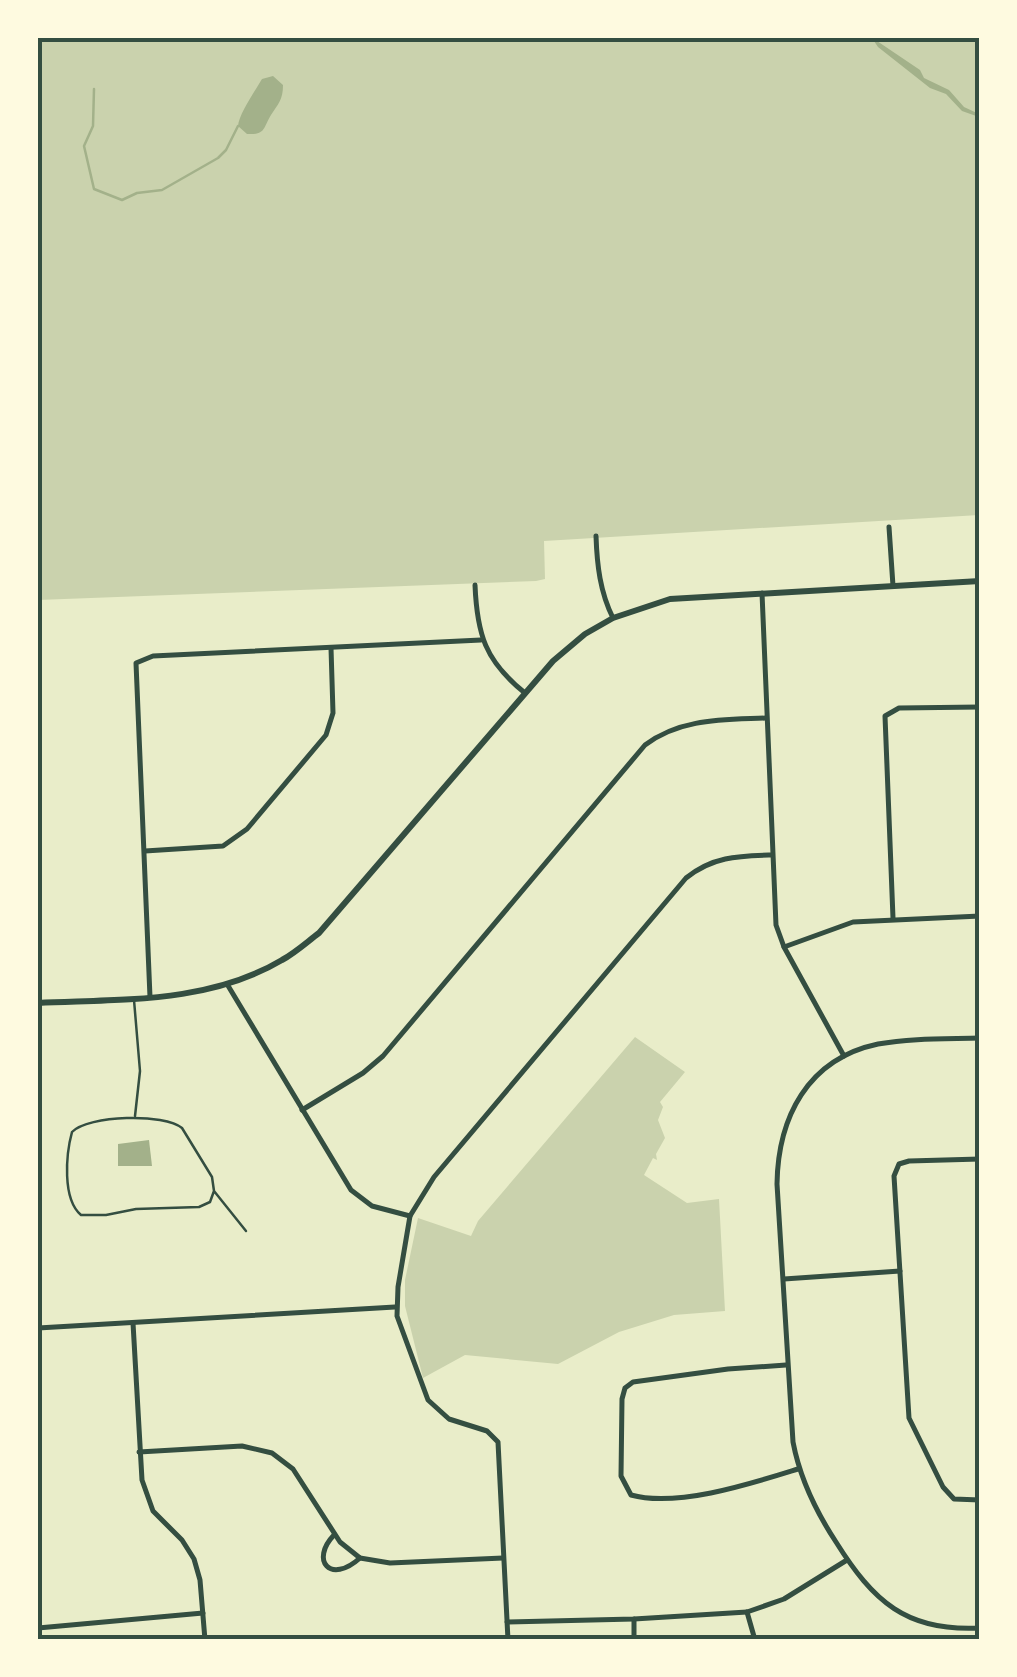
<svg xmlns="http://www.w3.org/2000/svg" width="1017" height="1677" font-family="'Noto Sans',sans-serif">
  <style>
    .green { fill: #cad2ad }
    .water { fill: #a3b18a }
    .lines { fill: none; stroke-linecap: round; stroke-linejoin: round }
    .stream { stroke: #a3b18a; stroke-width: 2.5 }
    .service { stroke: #344e41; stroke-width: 2.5 }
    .minor { stroke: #344e41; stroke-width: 5 }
    .tertiary { stroke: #344e41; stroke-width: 6 }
    .neatline { fill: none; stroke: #344e41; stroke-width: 4 }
  </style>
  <rect width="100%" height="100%" fill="#e9edc9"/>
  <!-- green -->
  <g class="green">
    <path d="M 38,38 L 979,38 L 979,515 L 544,541 L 545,579 L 536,581 L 38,600 Z"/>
    <path d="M 635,1037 L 685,1072 L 660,1102 L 663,1107 L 658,1120 L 665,1138 L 656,1154 L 657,1160 L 653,1158 L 644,1175 L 687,1203 L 719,1199 L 725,1311 L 674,1315 L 619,1332 L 558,1364 L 465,1355 L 423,1378 L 405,1306 L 405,1280 L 418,1218 L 471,1236 L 478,1221 Z"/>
  </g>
  <!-- water -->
  <g class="water">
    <path d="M 872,38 L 878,38 L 877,41 L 920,70 L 924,78 L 949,90 L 964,107 L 979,114 L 979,117 L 962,111 L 946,94 L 930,88 L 878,47 Z"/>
    <path d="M 273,76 L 283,85 C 283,100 278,104 271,115 C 263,128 266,135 247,134 L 238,126 C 239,114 255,91 262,79 Z"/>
    <path d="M 149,1140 L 152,1166 L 118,1166 L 118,1144 Z"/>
  </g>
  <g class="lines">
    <!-- stream -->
    <path class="stream" d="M 94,89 L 93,126 L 84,146 L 94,189 L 122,200 L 137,193 L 162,190 L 218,158 L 226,150 L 238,126"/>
    <!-- service -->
    <g class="service">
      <path d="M 134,1000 L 140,1071 L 135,1116"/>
      <path d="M 214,1191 L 210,1202 L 199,1207 L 136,1209 L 106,1215 L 81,1215 C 62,1199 66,1154 72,1132 C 88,1115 165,1113 182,1128 L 212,1177 L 214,1191 L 246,1231"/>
    </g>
    <!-- minor -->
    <g class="minor">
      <path d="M 889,527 L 893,586"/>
      <path d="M 596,536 C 597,565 600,592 613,618"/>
      <path d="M 475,585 C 477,634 485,661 525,693"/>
      <path d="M 762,593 L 776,925 L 784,947 L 844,1056"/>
      <path d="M 145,851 L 223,846 L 247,829 L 326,735 L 333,713 L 331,648"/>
      <path d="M 893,918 L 885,716 L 899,708 L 980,707"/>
      <path d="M 784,947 L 853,922 L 980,916"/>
      <path d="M 227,984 L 351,1190 L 372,1206 L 410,1216"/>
      <path d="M 150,997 L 136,663 L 153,656 L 481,640"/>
      <path d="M 980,1038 C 946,1039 911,1038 878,1044 C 807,1059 778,1118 777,1184 L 793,1442 C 800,1479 815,1510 836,1542 C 873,1601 906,1632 980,1628"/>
      <path d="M 302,1110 L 363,1073 L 383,1056 L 645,745 C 681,718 723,720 766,718"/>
      <path d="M 980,1159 L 909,1161 L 899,1164 L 894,1176 L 909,1418 L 943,1487 L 954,1499 L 980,1500"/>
      <path d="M 784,1279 L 900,1271"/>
      <path d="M 133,1323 L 142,1480 L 153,1511 L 182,1540 L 194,1559 L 200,1580 L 205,1640"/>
      <path d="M 38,1328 L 395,1307"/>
      <path d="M 786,1365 L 728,1369 L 633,1382 L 625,1388 L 622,1399 L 621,1476 L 631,1495 C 677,1508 753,1483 798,1469"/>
      <path d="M 139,1452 L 242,1446 L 272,1453 L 293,1469 L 340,1542 L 360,1558 L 390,1563 L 503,1558"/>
      <path d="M 334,1535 C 310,1560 330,1585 360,1558"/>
      <path d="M 747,1612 L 755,1640"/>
      <path d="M 634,1619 L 634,1640"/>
      <path d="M 507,1622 L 634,1619 L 747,1612 L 784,1599 L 847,1560"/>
      <path d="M 38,1628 L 203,1613"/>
      <path d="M 508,1640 L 498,1442 L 487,1431 L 449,1419 L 428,1400 L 397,1316 L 398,1287 L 410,1216 L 434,1177 L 686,878 C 713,856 739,856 772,855"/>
    </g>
    <!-- tertiary -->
    <path class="tertiary" d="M 38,1003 C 120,999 208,1004 282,960 C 295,953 307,942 319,933 L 553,661 L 585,634 L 613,618 L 670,599 L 980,581"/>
  </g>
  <!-- border -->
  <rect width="1017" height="1677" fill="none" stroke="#fefae0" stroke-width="80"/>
  <rect x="40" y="40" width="937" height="1597" class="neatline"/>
</svg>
